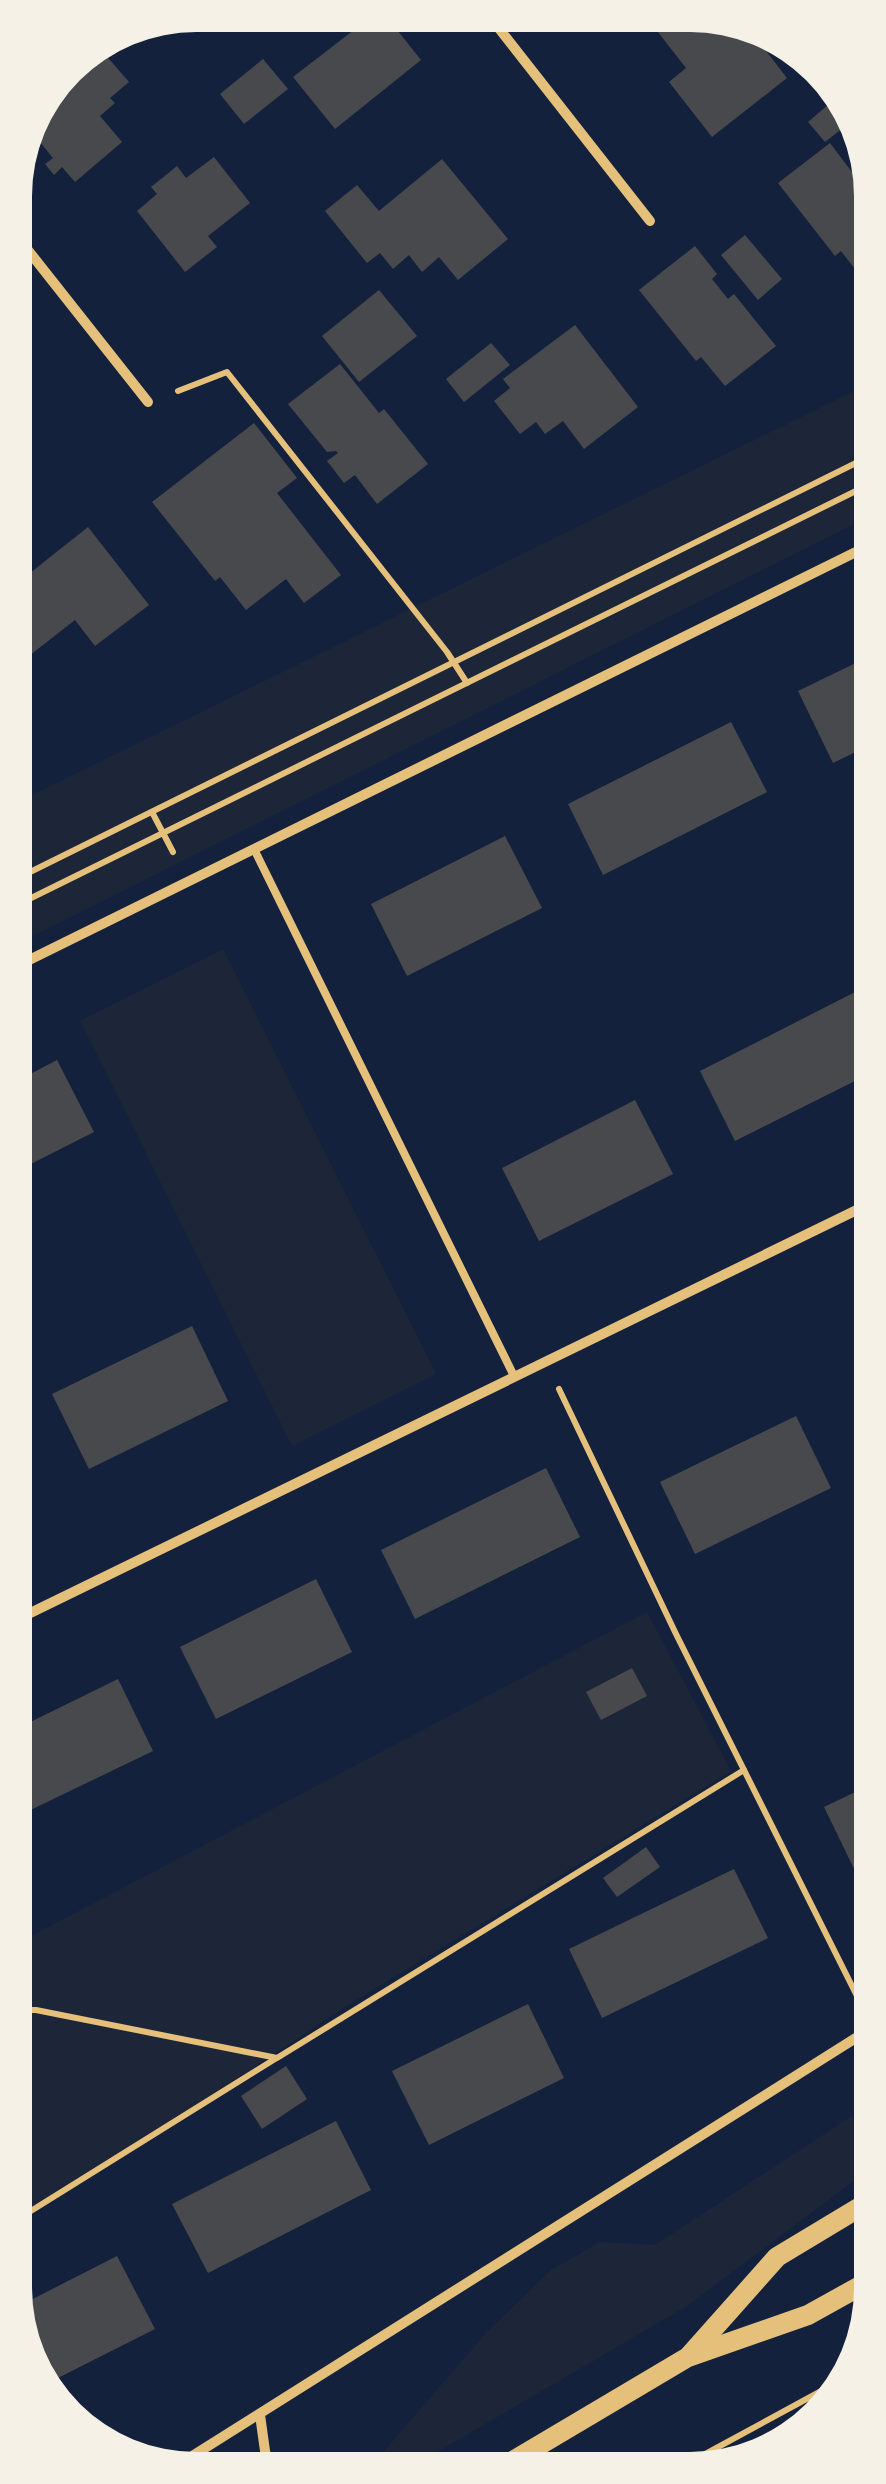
<svg xmlns="http://www.w3.org/2000/svg" width="886" height="2484" font-family="'Archivo Narrow',sans-serif">
  <style>
    .green { fill: #1d2539 }
    .building { fill: #48494c }
    .lines { fill: none; stroke-linecap: round; stroke-linejoin: round }
    .path { stroke: #e5c07b; stroke-width: 6 }
    .service { stroke: #e5c07b; stroke-width: 8 }
    .minor { stroke: #e5c07b; stroke-width: 10 }
    .secondary { stroke: #e5c07b; stroke-width: 20 }
  </style>
  <rect width="100%" height="100%" fill="#14213d"/>
  <!-- green -->
  <g class="green">
    <path d="M 868,384 L 868,517 L 17,944 L 16,803 Z"/>
    <path d="M 223,949 L 436,1374 L 292,1446 L 80,1021 Z"/>
    <path d="M 647,1612 L 731,1771 L 348,2005 L 18,2223 L 18,1943 Z"/>
    <path d="M 870,2077 L 870,2169 L 687,2306 L 415,2465 L 372,2465 L 486,2333 L 551,2270 L 600,2242 L 655,2245 L 861,2110 Z"/>
  </g>
  <!-- building -->
  <g class="building">
    <path d="M 372,16 L 386,16 L 421,60 L 335,129 L 293,77 Z"/>
    <path d="M 647,18 L 725,19 L 752,33 L 787,78 L 712,137 L 669,82 L 686,68 Z"/>
    <path d="M 102,51 L 129,82 L 110,98 L 115,103 L 100,116 L 122,142 L 75,182 L 62,167 L 54,175 L 45,164 L 53,158 L 30,130 L 34,116 L 76,60 L 83,63 Z"/>
    <path d="M 263,59 L 288,89 L 244,124 L 220,94 Z"/>
    <path d="M 835,99 L 848,124 L 825,142 L 808,122 Z"/>
    <path d="M 830,143 L 867,192 L 865,282 L 841,251 L 835,256 L 778,183 Z"/>
    <path d="M 214,157 L 250,203 L 208,236 L 217,247 L 185,272 L 137,211 L 157,194 L 151,187 L 177,166 L 186,178 Z"/>
    <path d="M 442,159 L 508,239 L 458,280 L 439,257 L 422,272 L 409,255 L 393,269 L 380,253 L 367,263 L 325,211 L 357,185 L 379,211 Z"/>
    <path d="M 745,235 L 782,279 L 758,300 L 721,255 Z"/>
    <path d="M 695,246 L 717,274 L 712,279 L 728,299 L 734,294 L 776,346 L 725,386 L 701,357 L 696,361 L 639,290 Z"/>
    <path d="M 379,290 L 417,336 L 359,382 L 322,336 Z"/>
    <path d="M 575,325 L 638,407 L 584,449 L 563,421 L 545,434 L 536,422 L 520,434 L 494,401 L 510,388 L 503,379 Z"/>
    <path d="M 491,343 L 510,365 L 464,402 L 446,379 Z"/>
    <path d="M 340,364 L 379,413 L 384,409 L 428,464 L 377,504 L 355,475 L 344,483 L 327,461 L 338,453 L 336,451 L 327,452 L 288,404 Z"/>
    <path d="M 254,423 L 297,478 L 277,493 L 341,575 L 304,603 L 286,579 L 246,610 L 220,577 L 215,581 L 152,502 Z"/>
    <path d="M 88,527 L 149,605 L 95,646 L 75,620 L 20,663 L 16,658 L 16,566 L 25,577 Z"/>
    <path d="M 868,657 L 868,746 L 833,763 L 798,691 Z"/>
    <path d="M 731,722 L 767,792 L 603,875 L 568,804 Z"/>
    <path d="M 505,836 L 542,908 L 407,976 L 371,904 Z"/>
    <path d="M 865,987 L 869,994 L 869,1074 L 735,1141 L 700,1071 Z"/>
    <path d="M 57,1060 L 94,1132 L 17,1171 L 17,1081 Z"/>
    <path d="M 635,1100 L 673,1174 L 539,1241 L 502,1168 Z"/>
    <path d="M 192,1326 L 228,1401 L 89,1469 L 52,1394 Z"/>
    <path d="M 869,1377 L 869,1408 L 857,1383 Z"/>
    <path d="M 796,1416 L 831,1488 L 695,1554 L 660,1482 Z"/>
    <path d="M 546,1468 L 580,1537 L 415,1619 L 381,1550 Z"/>
    <path d="M 316,1579 L 352,1652 L 216,1719 L 180,1647 Z"/>
    <path d="M 632,1668 L 647,1696 L 601,1720 L 586,1692 Z"/>
    <path d="M 118,1679 L 153,1751 L 18,1816 L 18,1728 Z"/>
    <path d="M 870,1785 L 870,1876 L 860,1881 L 824,1807 Z"/>
    <path d="M 646,1847 L 660,1867 L 617,1897 L 603,1878 Z"/>
    <path d="M 734,1869 L 768,1938 L 602,2018 L 569,1949 Z"/>
    <path d="M 528,2004 L 564,2078 L 429,2145 L 392,2071 Z"/>
    <path d="M 286,2066 L 307,2099 L 262,2129 L 241,2096 Z"/>
    <path d="M 336,2121 L 371,2190 L 208,2273 L 172,2204 Z"/>
    <path d="M 117,2256 L 155,2329 L 50,2382 L 19,2323 L 19,2306 Z"/>
  </g>
  <g class="lines">
    <!-- path -->
    <g class="path">
      <path d="M 178,391 L 227,372 L 447,652 L 467,683"/>
      <path d="M 152,812 L 173,852"/>
      <path d="M 16,879 L 868,457"/>
      <path d="M 17,905 L 868,485"/>
      <path d="M 559,1389 L 676,1634 L 860,2002"/>
      <path d="M 18,2010 L 36,2010 L 277,2058 L 744,1770"/>
      <path d="M 18,2219 L 275,2059"/>
      <path d="M 685,2465 L 836,2383"/>
    </g>
    <!-- service -->
    <path class="service" d="M 254,849 L 514,1376"/>
    <!-- minor -->
    <g class="minor">
      <path d="M 490,17 L 650,221"/>
      <path d="M 16,235 L 148,402"/>
      <path d="M 17,966 L 868,546"/>
      <path d="M 18,1619 L 869,1204"/>
      <path d="M 260,2415 L 267,2465"/>
      <path d="M 178,2465 L 870,2029"/>
    </g>
    <!-- secondary -->
    <g class="secondary">
      <path d="M 690,2355 L 777,2257 L 870,2201"/>
      <path d="M 506,2465 L 688,2357 L 808,2315 L 871,2280"/>
    </g>
  </g>
  <!-- crop -->
  <path d="M0 0H886V2484H0ZM196 32H690A164 164 0 0 1 854 196V2288A164 164 0 0 1 690 2452H196A164 164 0 0 1 32 2288V196A164 164 0 0 1 196 32Z" fill="#f6f1e7" fill-rule="evenodd"/>
</svg>
